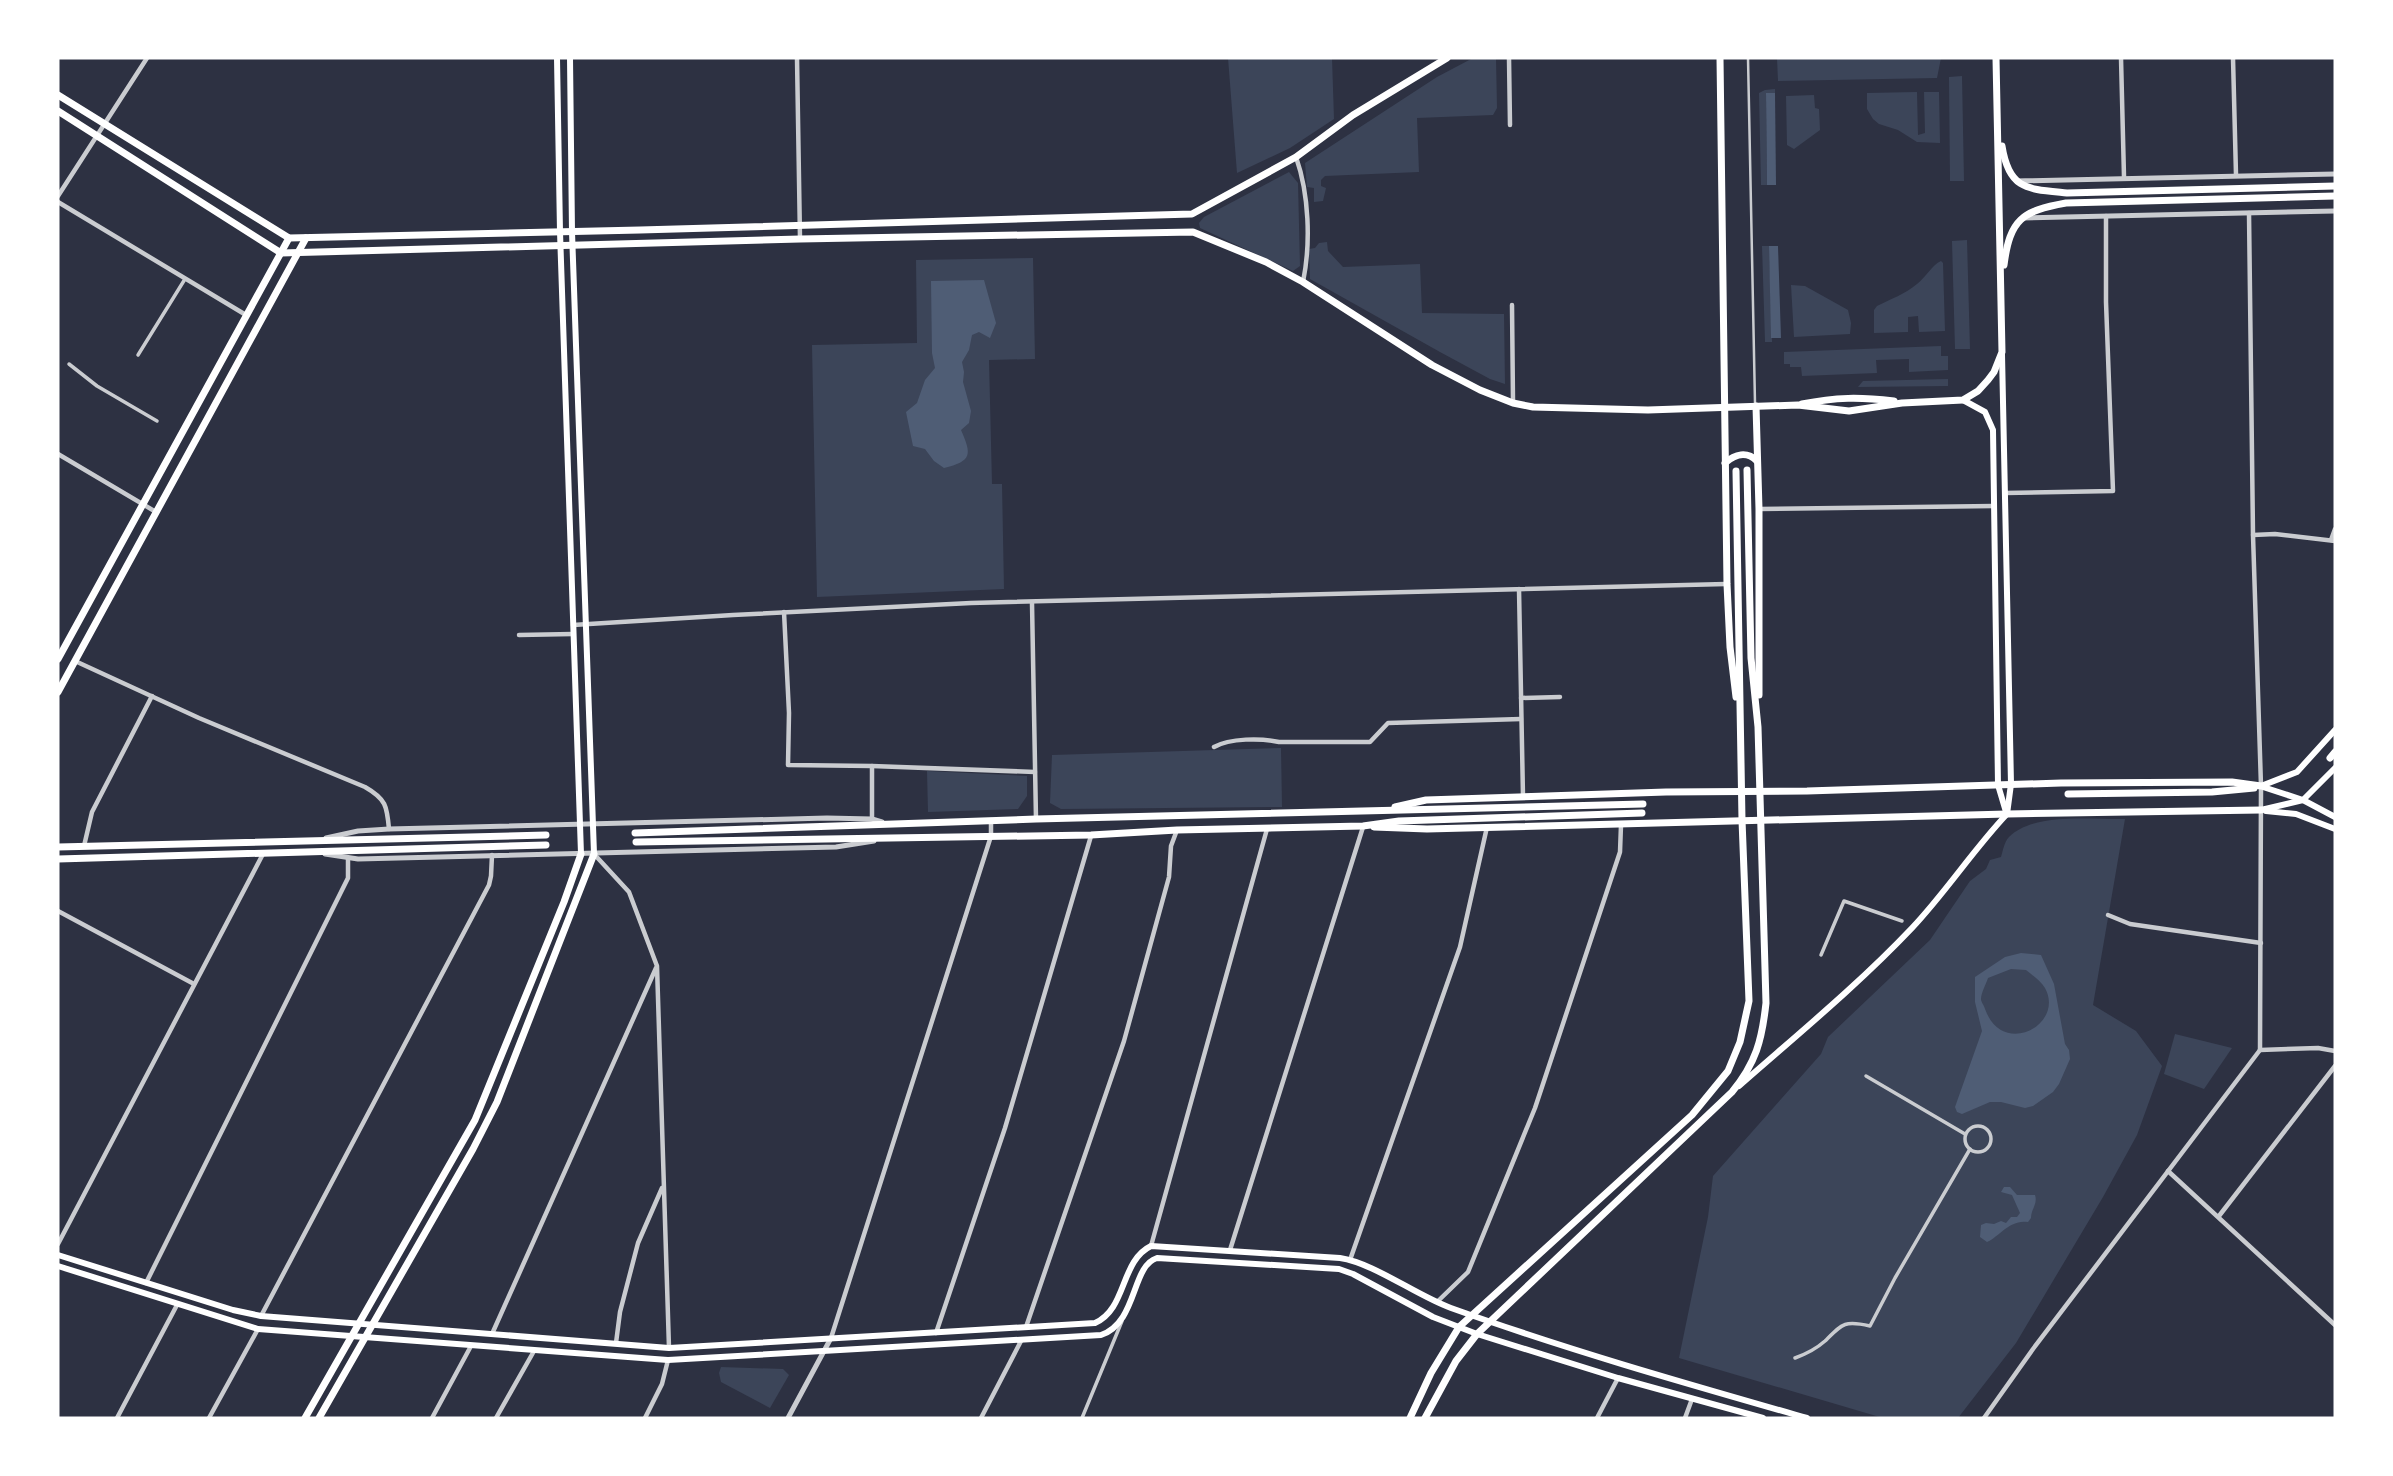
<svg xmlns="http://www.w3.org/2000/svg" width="2393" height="1476" font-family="Manrope,sans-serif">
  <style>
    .green { fill: #3c4559 }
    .water { fill: #4f5d75; fill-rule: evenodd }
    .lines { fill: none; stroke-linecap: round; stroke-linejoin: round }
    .service { stroke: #caccd0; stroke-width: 2.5 }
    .pedestrian { stroke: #caccd0; stroke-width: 3.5 }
    .minor { stroke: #caccd0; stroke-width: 4.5 }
    .tertiary { stroke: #caccd0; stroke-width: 5 }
    .secondary { stroke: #fff; stroke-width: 6 }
    .primary { stroke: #fff; stroke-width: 7 }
  </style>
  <rect width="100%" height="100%" fill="#2d3142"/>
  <!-- green -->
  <g class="green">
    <path d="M 1228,58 L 1332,58 L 1334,119 L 1290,148 L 1237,173 Z"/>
    <path d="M 1473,58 L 1496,58 L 1497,108 L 1493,115 L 1417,118 L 1419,172 L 1325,176 L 1321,180 L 1321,186 L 1326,188 L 1323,201 L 1314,202 L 1314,188 L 1307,187 L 1305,163 L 1437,77 Z"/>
    <path d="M 1777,58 L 1941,58 L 1937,78 L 1778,81 Z"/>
    <path d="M 1962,76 L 1964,181 L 1950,181 L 1949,77 Z"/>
    <path d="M 1775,89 L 1775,93 L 1766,93 L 1767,185 L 1761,185 L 1759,93 L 1765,90 Z"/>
    <path d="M 1917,92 L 1918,135 L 1925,133 L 1924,92 L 1939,92 L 1940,143 L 1917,142 L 1898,130 L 1879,124 L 1873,119 L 1867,109 L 1867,93 Z"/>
    <path d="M 1814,95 L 1815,108 L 1819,109 L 1820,130 L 1794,149 L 1787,145 L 1786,96 Z"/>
    <path d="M 1289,172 L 1298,183 L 1300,266 L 1293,271 L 1200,228 L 1199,223 L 1204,217 Z"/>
    <path d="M 1967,240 L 1970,349 L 1955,349 L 1952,241 Z"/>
    <path d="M 1327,242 L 1328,251 L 1343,267 L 1420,264 L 1422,313 L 1504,314 L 1505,384 L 1490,379 L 1440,352 L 1310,279 L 1309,249 L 1315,248 L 1319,243 Z"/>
    <path d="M 1762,246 L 1769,246 L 1772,342 L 1765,342 Z"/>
    <path d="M 1033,258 L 1035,359 L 989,360 L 992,484 L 1002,484 L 1004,589 L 817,597 L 812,345 L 917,343 L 916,260 Z"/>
    <path d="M 1941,261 L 1943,263 L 1945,331 L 1919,332 L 1918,316 L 1908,317 L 1908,332 L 1874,333 L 1874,310 L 1877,306 C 1891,299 1905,294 1917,284 C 1926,277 1932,265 1941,261 Z"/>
    <path d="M 1791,285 L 1805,286 L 1848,310 L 1851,323 L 1850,334 L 1794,337 Z"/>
    <path d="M 1941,346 L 1941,356 L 1948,356 L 1948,370 L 1909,372 L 1909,359 L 1876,360 L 1877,373 L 1802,376 L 1801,367 L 1790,367 L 1790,364 L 1784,364 L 1784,352 Z"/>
    <path d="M 1948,379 L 1948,386 L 1858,387 L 1863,381 Z"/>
    <path d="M 1281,748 L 1282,807 L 1061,809 L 1050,803 L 1052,755 Z"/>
    <path d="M 927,771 L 1027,776 L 1027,796 L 1018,809 L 928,812 Z"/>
    <path d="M 2125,819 L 2093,1005 L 2136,1031 L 2162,1066 L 2137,1135 L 2103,1197 L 2016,1343 L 1958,1418 L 1883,1418 L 1679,1358 L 1708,1217 L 1713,1176 L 1821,1054 L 1828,1037 L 1930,940 L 1970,881 L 1986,869 L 1990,860 L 2001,857 C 2003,851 2004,842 2009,837 C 2033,812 2092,820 2125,819 Z"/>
    <path d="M 2175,1034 L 2232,1048 L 2204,1089 L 2164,1074 Z"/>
    <path d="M 721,1367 L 783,1369 L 789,1375 L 770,1408 L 721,1382 L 719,1373 Z"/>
  </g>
  <!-- water -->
  <g class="water">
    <path d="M 1766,93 L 1775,93 L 1776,185 L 1767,185 Z"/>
    <path d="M 1769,246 L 1778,246 L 1781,338 L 1771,338 Z"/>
    <path d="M 984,280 L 996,323 L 990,338 L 979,332 L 972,335 L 969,350 L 962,362 L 964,372 L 963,382 L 971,411 L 969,423 L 961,430 C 972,455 972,461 944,468 L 934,461 L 925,449 L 913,446 L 906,412 L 917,403 L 925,380 L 935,368 L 932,353 L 931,281 Z"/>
    <path d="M 2021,953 L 2041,955 L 2054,984 L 2065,1044 L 2069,1050 L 2070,1059 L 2059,1084 L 2053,1092 L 2033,1106 L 2025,1108 L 2001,1102 L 1990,1102 L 1962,1114 L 1957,1112 L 1955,1107 L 1982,1031 L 1975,1002 L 1975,977 L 2005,957 ZM 2011,969 L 2026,970 C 2032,975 2041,981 2045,988 C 2065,1024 2003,1059 1985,1009 C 1984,1005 1981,1002 1981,999 C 1981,993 1986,984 1988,978 Z"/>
    <path d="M 2004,1187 L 2010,1187 L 2017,1195 L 2035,1195 C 2038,1204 2031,1209 2031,1218 L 2028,1222 C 2010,1219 2000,1236 1987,1242 L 1980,1237 L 1981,1225 L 1986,1223 L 1994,1224 L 2001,1221 L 2006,1223 L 2011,1217 L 2017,1217 L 2020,1213 L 2012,1195 L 2001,1192 Z"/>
  </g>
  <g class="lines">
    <!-- service -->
    <path class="service" d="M 1748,58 L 1755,403"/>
    <!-- pedestrian -->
    <g class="pedestrian">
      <path d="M 138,355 L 185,279"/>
      <path d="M 69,364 L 97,386 L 157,421"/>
      <path d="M 1821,955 L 1844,901 L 1902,921"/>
      <path d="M 1866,1076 L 1965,1134"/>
      <circle cx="1978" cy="1139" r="13"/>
      <path d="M 1795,1358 C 1806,1354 1816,1349 1825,1341 C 1842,1324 1844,1320 1870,1326 L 1895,1278 L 1970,1149"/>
      <path d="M 1082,1418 L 1122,1321"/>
    </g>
    <!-- minor -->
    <g class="minor">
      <path d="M 797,58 L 800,239"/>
      <path d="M 1509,58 L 1510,125"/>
      <path d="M 2121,58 L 2124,177"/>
      <path d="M 2233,58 L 2236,175"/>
      <path d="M 1296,157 C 1309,194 1311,243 1303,282"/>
      <path d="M 58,196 L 147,58"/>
      <path d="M 58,202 L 246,315"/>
      <path d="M 2249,213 L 2253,535 L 2261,786 L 2260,1050"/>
      <path d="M 1512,305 L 1513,402"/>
      <path d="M 58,454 L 156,512"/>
      <path d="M 2005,493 L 2113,491 L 2106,302 L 2106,216"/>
      <path d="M 1759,509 L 1994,506"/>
      <path d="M 2253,535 L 2275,534 L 2335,541"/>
      <path d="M 2331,540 L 2335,529"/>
      <path d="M 1519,589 L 1523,797"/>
      <path d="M 1032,603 L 1036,819"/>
      <path d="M 784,612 L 789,713 L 788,765 L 872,766 L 1035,772"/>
      <path d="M 573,625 L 733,615 L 971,603 L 1726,584"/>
      <path d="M 519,635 L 573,634"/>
      <path d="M 75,661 L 199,718 L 365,787 C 386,799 387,806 389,829"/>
      <path d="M 1521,698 L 1560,697"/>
      <path d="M 1214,747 C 1230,738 1261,738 1279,742 L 1370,742 L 1388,723 L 1521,719"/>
      <path d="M 872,819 L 872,766"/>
      <path d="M 84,846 L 92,812 L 152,696"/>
      <path d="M 594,854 L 629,892 L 657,966 L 669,1348"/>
      <path d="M 58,911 L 194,984"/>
      <path d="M 2108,915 L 2130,924 L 2261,943"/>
      <path d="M 2260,1050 L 2318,1048 L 2335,1051"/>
      <path d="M 2168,1171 L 2335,1325"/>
      <path d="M 2219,1216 L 2335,1066"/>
      <path d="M 58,1244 L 263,854"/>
      <path d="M 1151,1246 L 1267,829"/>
      <path d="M 1230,1250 L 1363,827"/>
      <path d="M 1350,1260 L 1460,947 L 1487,827"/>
      <path d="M 146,1283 L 348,878 L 348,858"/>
      <path d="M 1437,1302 L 1468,1272 L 1535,1108 L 1620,852 L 1621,825"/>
      <path d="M 261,1316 L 489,885 L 491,876 L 492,855"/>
      <path d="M 1026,1327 L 1124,1041 L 1169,877 L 1171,846 L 1177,830"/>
      <path d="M 936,1333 L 1005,1128 L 1091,836"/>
      <path d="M 492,1334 L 656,968"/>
      <path d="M 831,1338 L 991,836 L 991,820"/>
      <path d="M 616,1343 L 620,1312 L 638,1243 L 662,1188"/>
      <path d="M 117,1418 L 177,1305"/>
      <path d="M 209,1418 L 258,1329"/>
      <path d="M 432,1418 L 471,1346"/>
      <path d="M 496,1418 L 534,1351"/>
      <path d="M 645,1418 L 662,1384 L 668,1360"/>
      <path d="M 981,1418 L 1021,1341"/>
      <path d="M 1597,1418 L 1618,1378"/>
      <path d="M 1685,1418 L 1692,1399"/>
      <path d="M 1984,1418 L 2033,1349 L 2260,1050"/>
    </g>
    <!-- tertiary -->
    <g class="tertiary">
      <path d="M 2016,181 L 2335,174"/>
      <path d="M 2023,218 L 2335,211"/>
      <path d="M 326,838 L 358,831 L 389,829 L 827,818 L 872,819 L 882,822"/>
      <path d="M 325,854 L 358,859 L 836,847 L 874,841"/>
      <path d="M 788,1418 L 831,1338"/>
    </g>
    <!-- secondary -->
    <g class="secondary">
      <path d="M 557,58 L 560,232 L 581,854"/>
      <path d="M 570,58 L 572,232 L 594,854"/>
      <path d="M 2002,354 L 2011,784 L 2007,814"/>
      <path d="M 1963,400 L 1985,412 L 1993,430 L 1998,785 L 2006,812"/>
      <path d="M 2261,786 L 2297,772 L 2335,730"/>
      <path d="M 2263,787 L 2303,800 L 2335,817"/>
      <path d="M 2261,810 L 2303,800 L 2335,768"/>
      <path d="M 2266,811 L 2296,814 L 2335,829"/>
      <path d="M 1739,1086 C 1797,1035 1858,985 1912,928 C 1946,892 1973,850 2007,814"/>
      <path d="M 58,1255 L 233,1310 L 261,1316 L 669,1348 L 1095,1323 C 1127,1309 1120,1261 1151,1246 L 1340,1258 C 1374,1263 1417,1296 1451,1308 C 1568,1350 1688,1384 1807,1418"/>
      <path d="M 58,1266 L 258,1329 L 668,1360 L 1101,1335 C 1138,1322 1131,1266 1157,1258 L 1339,1269 L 1353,1274 L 1433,1317 L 1477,1334 L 1618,1378 L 1763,1418"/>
    </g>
    <!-- primary -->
    <g class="primary">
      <path d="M 1720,58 L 1727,584 L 1730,647 L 1736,697"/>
      <path d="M 58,95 L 289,238 L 640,230 L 1192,214 L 1296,157 L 1353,115 L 1447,58"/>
      <path d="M 58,111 L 281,253 L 800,239 L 1193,232 L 1266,262 L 1303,282 L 1432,365 L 1480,390 L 1513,403 L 1533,407 L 1648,410 L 1798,405 L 1849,411 L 1902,403 L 1963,400 L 1978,391 L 1988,380 L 1994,372 L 2002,352 L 1996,58"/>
      <path d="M 2002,146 C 2009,190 2027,189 2067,193 L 2335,186"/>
      <path d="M 2004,265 C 2010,219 2022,211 2066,203 L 2335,196"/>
      <path d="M 1802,404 C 1836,397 1860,397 1894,401"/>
      <path d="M 1756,406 L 1759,509 L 1759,695"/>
      <path d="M 1725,463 C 1735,454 1747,451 1757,461"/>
      <path d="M 58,659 L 289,238"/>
      <path d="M 58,692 L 306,238"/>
      <path d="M 2330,758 L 2335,752"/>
      <path d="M 2068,794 L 2212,792 L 2254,788"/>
      <path d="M 1395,807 L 1426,800 L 1666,792 L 1807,791 L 2061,783 L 2232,782 L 2261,786"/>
      <path d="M 1374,827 L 1427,829 L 2007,814 L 2261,810"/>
      <path d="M 635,833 L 1036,819 L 1643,804"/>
      <path d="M 636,842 L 1091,835 L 1177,830 L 1363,826 L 1399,821 L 1642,813"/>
      <path d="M 58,847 L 546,835"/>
      <path d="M 58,859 L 546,845"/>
      <path d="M 305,1418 L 475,1120 L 564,902 L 581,854"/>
      <path d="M 319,1418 L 473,1149 L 497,1102 L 594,854"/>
      <path d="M 1410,1418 L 1431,1373 L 1459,1327 L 1692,1115 L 1728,1071 L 1740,1042 L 1749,1001 L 1742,820 L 1736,471"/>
      <path d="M 1425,1418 L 1456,1361 L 1477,1334 L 1732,1092 C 1756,1063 1762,1040 1766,1003 L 1758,727 L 1751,658 L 1747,470"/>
    </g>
  </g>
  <!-- border -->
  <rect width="2393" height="1476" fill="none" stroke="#ffffff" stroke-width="119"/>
</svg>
